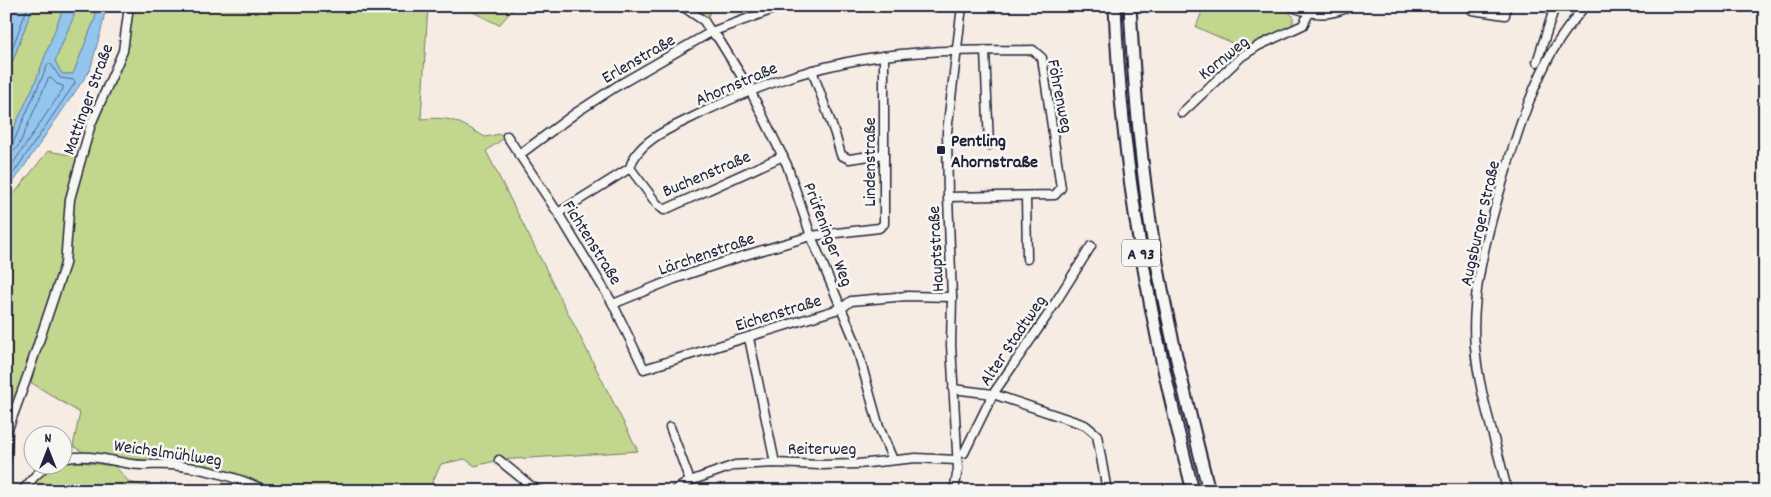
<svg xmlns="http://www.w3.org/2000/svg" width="1771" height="497" font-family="Dekko,sans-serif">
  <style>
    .green { fill: #c2d78d; stroke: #727c64 }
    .water { fill: #93c5ef; stroke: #6684a7 }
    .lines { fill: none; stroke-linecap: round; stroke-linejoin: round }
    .shore { stroke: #4f6383; stroke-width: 1 }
    .minor-casing { stroke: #22223b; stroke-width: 11 }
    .highway-casing { stroke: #22223b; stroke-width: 15 }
    .minor { stroke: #f6f6f2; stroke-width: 8 }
    .highway { stroke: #f6f6f2; stroke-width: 11 }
    .poi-dot { fill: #22223b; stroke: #f6f6f2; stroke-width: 2 }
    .labels { text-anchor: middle; stroke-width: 5; stroke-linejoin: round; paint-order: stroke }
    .shield { fill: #f6f6f2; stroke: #626272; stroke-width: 1 }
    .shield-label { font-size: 16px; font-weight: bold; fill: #22223b }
    .street-label { font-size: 18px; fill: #22223b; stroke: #f6f6f2 }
    .poi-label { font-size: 18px; font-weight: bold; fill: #22223b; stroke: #f6f6f2; text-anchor: start }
  </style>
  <rect width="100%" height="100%" fill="#f7ece4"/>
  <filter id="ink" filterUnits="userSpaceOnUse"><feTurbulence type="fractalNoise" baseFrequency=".02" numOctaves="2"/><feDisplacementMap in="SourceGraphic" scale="10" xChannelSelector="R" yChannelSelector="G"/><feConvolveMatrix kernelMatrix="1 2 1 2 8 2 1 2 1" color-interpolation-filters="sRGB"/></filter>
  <g filter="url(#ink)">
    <!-- green -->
    <g class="green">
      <path d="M 33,6 L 64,6 L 35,83 L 6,145 L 6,79 Z"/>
      <path d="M 78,6 L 93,6 L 96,16 L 73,74 L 62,74 L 55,61 Z"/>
      <path d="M 129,6 L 428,6 L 421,119 C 452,116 459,122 485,137 L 499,134 L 507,136 L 486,151 L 638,451 L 499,460 L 475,466 L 465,459 L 441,464 L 428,491 L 267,491 L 218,473 L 88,455 L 73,446 L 80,413 L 27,380 L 6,429 L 6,204 L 48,151 L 81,157 L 123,51 Z"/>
      <path d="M 461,6 L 516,6 L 499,25 Z"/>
      <path d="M 679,6 L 712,6 L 706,22 L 711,32 Z"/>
      <path d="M 1204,6 L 1279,6 L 1289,12 L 1293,16 L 1293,23 L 1289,28 L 1239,54 L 1241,47 L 1196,27 Z"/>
      <path d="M 71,461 L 115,466 L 129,482 L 164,491 L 26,491 C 40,473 50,468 71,461 Z"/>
    </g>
    <!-- water -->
    <g class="water">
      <path d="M 6,6 L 33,6 L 6,79 Z"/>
      <path d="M 64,6 L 78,6 L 55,61 L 62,74 L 73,74 L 96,16 L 93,6 L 106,6 L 102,27 L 90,70 L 6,193 L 6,145 L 35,83 Z"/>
    </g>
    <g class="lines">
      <!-- shore -->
      <g class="shore">
        <path d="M 6,65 L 28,6"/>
        <path d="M 6,146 L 10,145 L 13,143 L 48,64 L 51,64 L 60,78 L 74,80 L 75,83 L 6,184"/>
        <path d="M 6,152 L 14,151 L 19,145 L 48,79 L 51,78 L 57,84 L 63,86 L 63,89 L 6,174"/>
      </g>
      <!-- minor casing -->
      <g class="minor-casing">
        <g id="minor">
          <path d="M 682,6 L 704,21 L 711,32 L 718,38 L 750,90 L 787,165 L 811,236 L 855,341 L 879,427 L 893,460"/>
          <path d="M 1290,6 C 1311,15 1330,17 1351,6"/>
          <path d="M 1472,10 L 1505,15 L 1506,6"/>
          <path d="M 985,51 L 989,145"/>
          <path d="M 1537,62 L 1555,6"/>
          <path d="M 812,70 L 835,134 L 841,155 L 849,159 L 884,154"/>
          <path d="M 1182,113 L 1241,57 L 1258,46 L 1303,25 L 1309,13"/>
          <path d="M 507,136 L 558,213 L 613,304 L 644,369 L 842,308 L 851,301 L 907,296 L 952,297"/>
          <path d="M 519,155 L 577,112 L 617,86 L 711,32 L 782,6"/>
          <path d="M 630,168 L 657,204 L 664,210 L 783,156"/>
          <path d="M 1026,196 L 1027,259"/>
          <path d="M 558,213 L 630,168 C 636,143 668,129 689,119 C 749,89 803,69 869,58 C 922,49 979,51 1033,50 L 1042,58 L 1061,188 L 1055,195 L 948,197"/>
          <path d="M 613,304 L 674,279 L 739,257 L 811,236 L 879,228 L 884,224 L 884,56"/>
          <path d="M 749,338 L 775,463"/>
          <path d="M 953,389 L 993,394 L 1085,425 L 1097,435 L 1107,491"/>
          <path d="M 670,427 L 690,481"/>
          <path d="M 964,453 L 993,394 L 1047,316 L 1091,246"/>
          <path d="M 62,459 C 89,453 106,460 131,464 C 144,466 157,464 170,465 C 204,468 237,477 267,491"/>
          <path d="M 499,460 L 531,486 L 540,491"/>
          <path d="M 6,462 L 8,429 L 26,380 L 65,264 L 70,199 L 91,124 L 123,51 L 129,6"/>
          <path d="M 22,491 L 35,476 L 48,464"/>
          <path d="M 674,491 L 690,481 L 735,465 L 775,463 L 820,465 L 858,464 L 916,458 L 956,460"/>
          <path d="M 954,491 L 958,469 L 951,345 L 952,297 L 948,197 L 947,132 L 962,6"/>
          <path d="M 1507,491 C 1497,443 1479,396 1475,347 C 1470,296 1487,235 1501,187 C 1514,143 1527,100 1548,59 C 1558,40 1571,23 1585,6"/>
        </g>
      </g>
      <!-- highway casing -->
      <g class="highway-casing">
        <g id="highway">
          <path d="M 1115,6 C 1121,171 1152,332 1193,491"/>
          <path d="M 1130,6 C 1134,84 1140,162 1153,240 C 1167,324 1188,408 1209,491"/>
        </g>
      </g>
      <!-- minor -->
      <use href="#minor" class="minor"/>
      <!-- highway -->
      <use href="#highway" class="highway"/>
    </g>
  </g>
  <!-- markers -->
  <rect class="poi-dot" x="936" y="145" width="10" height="10" rx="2.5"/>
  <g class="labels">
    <!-- shield labels -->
    <rect class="shield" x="1122" y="239.5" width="38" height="27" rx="4"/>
    <g class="shield-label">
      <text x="1141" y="259">A 93</text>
    </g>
    <!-- street labels -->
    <g class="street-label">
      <text transform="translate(1223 57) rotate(-39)" y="6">Kornweg</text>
      <text transform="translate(638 58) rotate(-30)" y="6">Erlenstraße</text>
      <text transform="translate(736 83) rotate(-23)" y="6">Ahornstraße</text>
      <text transform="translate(1061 96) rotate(79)" y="6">Föhrenweg</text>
      <text transform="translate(87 99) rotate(-70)" y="6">Mattinger Straße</text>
      <text transform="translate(869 162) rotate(-90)" y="6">Lindenstraße</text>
      <text transform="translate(706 173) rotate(-23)" y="6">Buchenstraße</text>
      <text transform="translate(1479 223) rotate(-77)" y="6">Augsburger Straße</text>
      <text transform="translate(829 234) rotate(69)" y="6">Prüfeninger Weg</text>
      <text transform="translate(593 242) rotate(58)" y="6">Fichtenstraße</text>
      <text transform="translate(935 249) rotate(-93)" y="6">Hauptstraße</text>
      <text transform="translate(706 253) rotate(-19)" y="6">Lärchenstraße</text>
      <text transform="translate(778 312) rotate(-17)" y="6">Eichenstraße</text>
      <text transform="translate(1012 340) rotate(-56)" y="6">Alter Stadtweg</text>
      <text x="822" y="454">Reiterweg</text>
      <text transform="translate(168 452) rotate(8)" y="6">Weichslmühlweg</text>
    </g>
    <!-- poi labels -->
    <g class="poi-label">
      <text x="951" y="146">Pentling<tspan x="951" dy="21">Ahornstraße</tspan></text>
    </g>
  </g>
  <!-- margin -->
  <rect width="1771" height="497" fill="none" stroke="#f6f6f2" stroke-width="25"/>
  <rect x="12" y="12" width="1746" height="472" fill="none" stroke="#22223b" stroke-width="2" filter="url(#ink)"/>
  <!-- north arrow -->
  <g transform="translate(48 450)"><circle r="24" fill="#f6f6f2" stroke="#a1a1a9"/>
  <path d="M0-4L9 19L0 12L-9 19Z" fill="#22223b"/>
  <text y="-8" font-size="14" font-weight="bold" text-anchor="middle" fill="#22223b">N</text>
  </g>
</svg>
